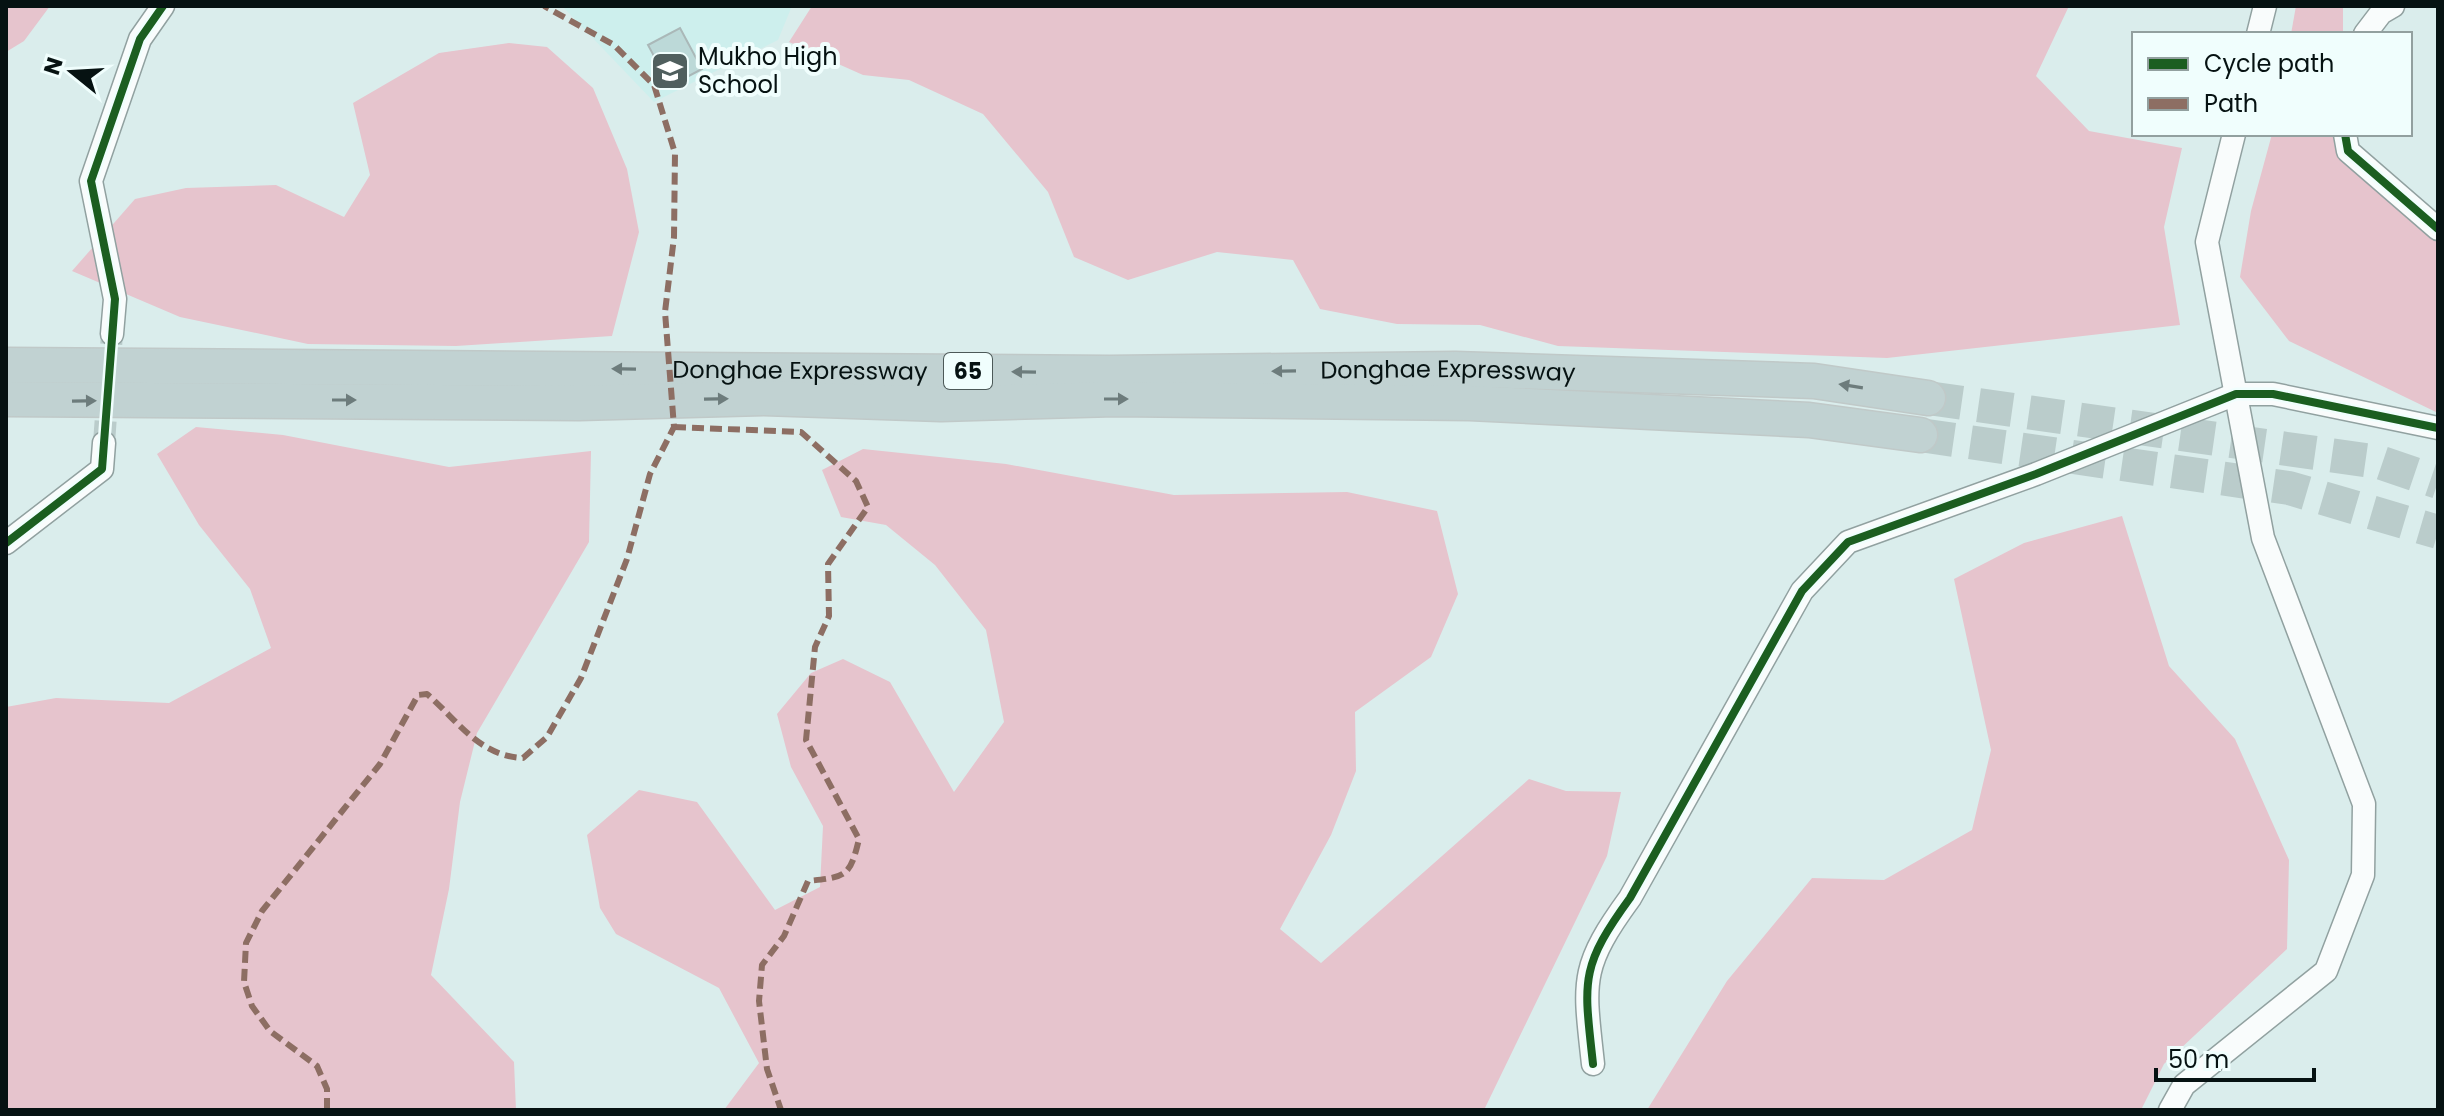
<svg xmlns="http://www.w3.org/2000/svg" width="2444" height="1116" font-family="Poppins,sans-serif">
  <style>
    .built { fill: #cdefed }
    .green { fill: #e6c4cd }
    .building { fill: #bcd9d8; stroke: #aab8b8; stroke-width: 2 }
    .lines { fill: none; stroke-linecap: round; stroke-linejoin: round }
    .minor-tunnel { stroke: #bacccb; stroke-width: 22; stroke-dasharray: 22 11; stroke-linecap: butt }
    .highway-tunnel { stroke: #bacccb; stroke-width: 34; stroke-dasharray: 34 17; stroke-linecap: butt }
    .minor-casing { stroke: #91a1a0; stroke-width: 25 }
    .highway-casing { stroke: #c0c9c8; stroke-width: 37 }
    .minor { stroke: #f9fcfc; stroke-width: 22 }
    .highway { stroke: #c1d2d2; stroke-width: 34 }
    .quiet { stroke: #8d6e63; stroke-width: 6; stroke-dasharray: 12 6; stroke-linecap: butt }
    .cycleway-casing { stroke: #f0fefd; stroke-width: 13 }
    .cycleway { stroke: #1b5e20; stroke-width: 8 }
    .oneway { fill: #6d7c7c }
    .labels { text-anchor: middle; stroke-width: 8; stroke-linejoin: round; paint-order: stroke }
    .shield { fill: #f0fefd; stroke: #4c5958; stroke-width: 2 }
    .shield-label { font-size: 22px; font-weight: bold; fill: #061212 }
    .poi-label { font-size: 24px; fill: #061212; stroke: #f0fefd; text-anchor: start }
    .street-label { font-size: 24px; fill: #061212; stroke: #f0fefd }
  </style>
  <rect width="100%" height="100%" fill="#daedec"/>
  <!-- built -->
  <path class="built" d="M 562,6 L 792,6 L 778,40 L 654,102 Z"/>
  <!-- green -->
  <g class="green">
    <path d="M 6,6 L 50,6 L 24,41 L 6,52 Z"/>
    <path d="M 812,6 L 2069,6 L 2036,76 L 2089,131 L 2182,148 L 2164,227 L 2180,325 L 1887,358 L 1558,346 L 1480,325 L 1397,324 L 1320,309 L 1293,260 L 1217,252 L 1128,280 L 1074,257 L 1048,192 L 983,114 L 909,80 L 863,75 L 789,42 Z"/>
    <path d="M 2296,6 L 2343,6 L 2343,34 L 2291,34 Z"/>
    <path d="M 509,43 L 547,47 L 593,88 L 627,169 L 639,232 L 612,336 L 456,346 L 308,344 L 180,317 L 72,271 L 135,199 L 186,188 L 276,185 L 344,217 L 370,175 L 353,103 L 439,53 Z"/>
    <path d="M 2272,134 L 2357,134 L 2364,169 L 2438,242 L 2438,413 L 2289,341 L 2240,277 L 2251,211 Z"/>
    <path d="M 196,427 L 283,435 L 449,467 L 591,451 L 589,542 L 477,733 L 460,802 L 449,889 L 431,975 L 514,1062 L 516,1110 L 6,1110 L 6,707 L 56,698 L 169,703 L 271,648 L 250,589 L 199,525 L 157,454 Z"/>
    <path d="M 863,449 L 1006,464 L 1174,495 L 1347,492 L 1437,511 L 1458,594 L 1431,657 L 1355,712 L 1356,771 L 1331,835 L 1280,929 L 1321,963 L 1529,779 L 1566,791 L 1621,792 L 1607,856 L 1484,1110 L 724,1110 L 759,1063 L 719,988 L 616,934 L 600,908 L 587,835 L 639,790 L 697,802 L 775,910 L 820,887 L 823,826 L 791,767 L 777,714 L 811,673 L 843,659 L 890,682 L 954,792 L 1004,722 L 986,630 L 935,565 L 886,525 L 841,517 L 822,470 Z"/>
    <path d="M 2122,516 L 2169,666 L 2235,739 L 2289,860 L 2287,949 L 2164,1064 L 2141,1110 L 1647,1110 L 1727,981 L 1812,878 L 1884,880 L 1972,830 L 1991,750 L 1954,579 L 2024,543 Z"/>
  </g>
  <!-- building -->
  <path class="building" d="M 680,28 L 702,69 L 670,86 L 648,45 Z"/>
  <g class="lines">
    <!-- minor-tunnel -->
    <path class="minor-tunnel" d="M 104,443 L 112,334"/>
    <!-- highway-tunnel -->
    <g class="highway-tunnel">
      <path d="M 1928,398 L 2379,462 L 2438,482"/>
      <path d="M 1920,435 L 2289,488 L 2438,532"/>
    </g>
    <!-- minor casing -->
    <g class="minor-casing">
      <g id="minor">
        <path d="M 2258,34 L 2265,6"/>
        <path d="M 2365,34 L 2381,13 L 2393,6"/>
        <path d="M 2345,134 L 2348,151 L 2438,229"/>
        <path d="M 112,334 L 115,299 L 91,181 L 140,39 L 163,6"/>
        <path d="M 6,543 L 102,469 L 104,443"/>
        <path d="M 1593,1064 C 1584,981 1579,968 1630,898 L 1802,591 L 1848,542 L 2036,474 L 2236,394 L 2273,394 L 2438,428"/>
        <path d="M 2170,1110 L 2184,1085 L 2326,971 L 2363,875 L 2364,804 L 2263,538 L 2207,242 L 2234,134"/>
      </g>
    </g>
    <!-- highway casing -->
    <g class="highway-casing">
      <g id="highway">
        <path id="s1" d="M 6,365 L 1109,373 L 1455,369 L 1814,381 L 1928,398"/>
        <path d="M 6,399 L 579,403 L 764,398 L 941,404 L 1115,399 L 1470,403 L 1809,420 L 1920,435"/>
      </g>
    </g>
    <!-- minor -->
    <use href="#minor" class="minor"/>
    <!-- highway -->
    <use href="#highway" class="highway"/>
    <!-- quiet -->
    <g class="quiet">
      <path d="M 674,427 L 801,432 L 856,481 L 868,507 L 828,564 L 829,616 L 815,647 L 806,740 L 859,839 C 850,877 846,877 808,881 L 784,936 L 762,965 L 759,1001 L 767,1069 L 781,1110"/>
      <path d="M 327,1110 L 327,1089 L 317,1066 L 270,1031 L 252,1006 L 244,982 L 246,943 L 262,911 L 380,764 L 418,695 L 427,694 C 458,721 479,756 523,758 L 547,737 L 581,678 L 627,559 L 650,474 L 674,427 L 665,312 L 674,237 L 675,153 L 654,85 L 614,45 L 544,6"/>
    </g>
    <!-- cycleway casing -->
    <g class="cycleway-casing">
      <g id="cycleway">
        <path d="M 2345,134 L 2348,151 L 2438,229"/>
        <path d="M 6,543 L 102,469 L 115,299 L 91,181 L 140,39 L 163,6"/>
        <path d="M 1593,1064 C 1584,981 1579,968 1630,898 L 1802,591 L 1848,542 L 2036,474 L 2236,394 L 2273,394 L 2438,428"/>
      </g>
    </g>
    <!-- cycleway -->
    <use href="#cycleway" class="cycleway"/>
  </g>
  <!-- one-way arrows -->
  <defs><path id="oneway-solid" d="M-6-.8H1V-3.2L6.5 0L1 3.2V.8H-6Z" transform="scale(2)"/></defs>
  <g class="oneway">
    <use href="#oneway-solid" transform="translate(624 369) rotate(-179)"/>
    <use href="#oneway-solid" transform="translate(1284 371) rotate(179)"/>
    <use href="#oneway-solid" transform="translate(1024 372) rotate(-179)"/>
    <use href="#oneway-solid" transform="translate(1851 386) rotate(-171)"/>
    <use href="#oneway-solid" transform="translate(716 399) rotate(-1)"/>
    <use href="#oneway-solid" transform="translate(1116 399)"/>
    <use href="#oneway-solid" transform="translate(344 400)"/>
    <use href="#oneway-solid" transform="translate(84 401) rotate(-1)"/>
  </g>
  <!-- icons -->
  <defs>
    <g id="school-square" transform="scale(2)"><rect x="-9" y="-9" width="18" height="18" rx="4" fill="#505f5e" stroke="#f0fefd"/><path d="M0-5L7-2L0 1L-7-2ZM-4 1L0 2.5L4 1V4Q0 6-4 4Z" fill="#fff"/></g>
  </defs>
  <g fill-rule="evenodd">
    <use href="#school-square" x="670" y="71"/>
  </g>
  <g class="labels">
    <!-- shield labels -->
    <rect class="shield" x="944" y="353" width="48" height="36" rx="6"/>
    <g class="shield-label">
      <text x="968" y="379">65</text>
    </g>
    <!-- poi labels -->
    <g class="poi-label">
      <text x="698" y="65">Mukho High<tspan x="698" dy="28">School</tspan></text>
    </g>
    <!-- street labels -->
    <g class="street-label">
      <text dy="8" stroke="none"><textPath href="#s1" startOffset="794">Donghae Expressway</textPath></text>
      <text dy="8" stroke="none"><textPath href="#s1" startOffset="1442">Donghae Expressway</textPath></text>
    </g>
  </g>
  <!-- border -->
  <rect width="2444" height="1116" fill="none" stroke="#061212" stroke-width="16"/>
  <!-- legend -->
  <rect x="2132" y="32" width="280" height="104" fill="#f0fefd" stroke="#92a09f" stroke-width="2"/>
  <rect x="2148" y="58" width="40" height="12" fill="#1b5e20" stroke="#92a09f" stroke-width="2"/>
  <text x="2204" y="72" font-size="24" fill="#061212">Cycle path</text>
  <rect x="2148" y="98" width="40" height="12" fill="#8d6e63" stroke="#92a09f" stroke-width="2"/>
  <text x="2204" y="112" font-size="24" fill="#061212">Path</text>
  <!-- north arrow -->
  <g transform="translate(72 72) rotate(288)" stroke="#f0fefd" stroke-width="6" paint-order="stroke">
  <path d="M0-6L14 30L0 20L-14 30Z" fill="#061212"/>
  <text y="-12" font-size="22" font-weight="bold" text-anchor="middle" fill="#061212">N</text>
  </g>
  <!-- scale -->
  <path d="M2156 1068v12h158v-12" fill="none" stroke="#061212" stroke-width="4"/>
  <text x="2168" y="1068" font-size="24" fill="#061212" stroke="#f0fefd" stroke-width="6" paint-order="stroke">50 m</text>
</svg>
